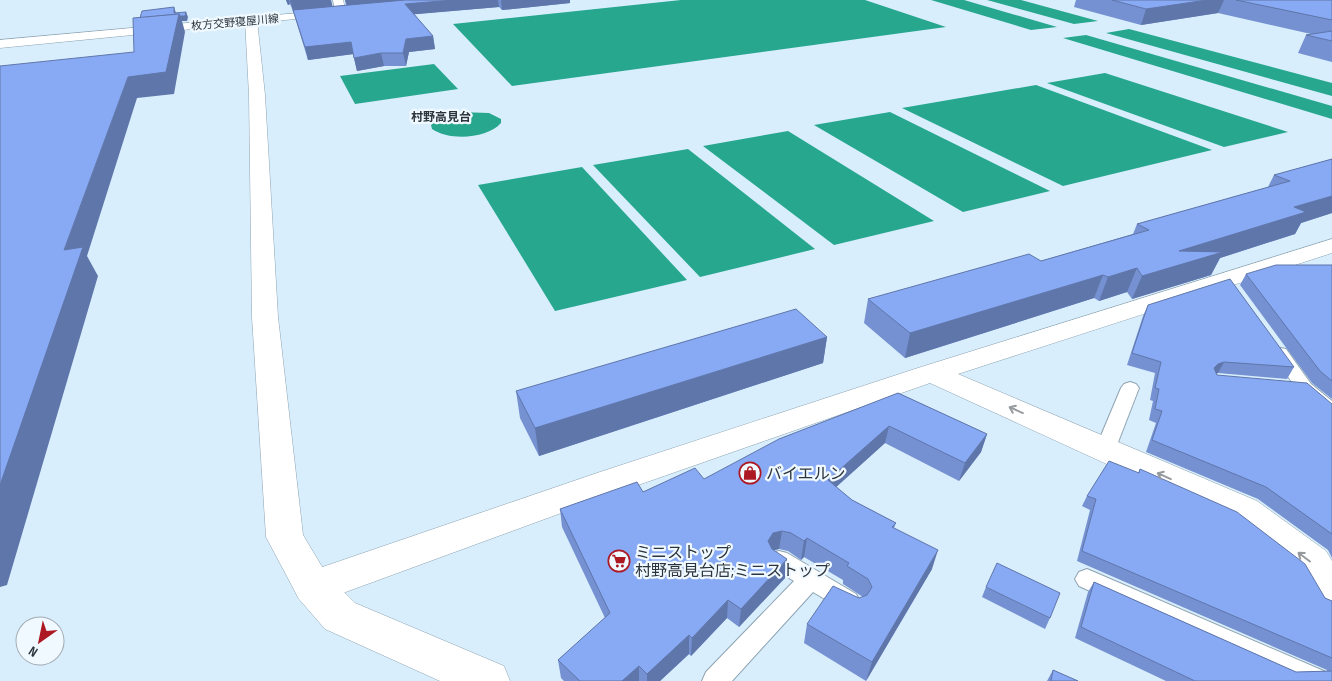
<svg xmlns="http://www.w3.org/2000/svg" width="1332" height="681" font-family="'Sofia Sans Condensed','Noto Sans JP',sans-serif">
  <style>
    .water { fill: #27a78e }
    .lines { fill: none; stroke-linecap: round; stroke-linejoin: round }
    .service-casing { stroke: #8ea3b1; stroke-width: 2 }
    .minor-casing { stroke: #8ea3b1; stroke-width: 1 }
    .tertiary-casing { stroke: #8ea3b1; stroke-width: 1 }
    .primary-casing { stroke: #8ea3b1; stroke-width: 1 }
    .service { fill: #fff; fill-rule: evenodd }
    .minor { fill: #fff; fill-rule: evenodd }
    .tertiary { fill: #fff; fill-rule: evenodd }
    .primary { fill: #fff; fill-rule: evenodd }
    .wall { fill: #7591d1 }
    .shaded-wall { fill: #5f76aa }
    .building { fill: #88a9f3; stroke: #5f76aa }
    .oneway { stroke: #969a9d }
    .labels { text-anchor: middle; stroke-width: 4.5; stroke-linejoin: round; paint-order: stroke }
    .far-street-label { font-size: 11px; fill: #2c353b; stroke: #f0f9ff }
    .far-neighbourhood-label { font-size: 12px; font-weight: bold; fill: #2c353b; stroke: #f0f9ff }
    .near-poi-label { font-size: 16px; fill: #2c353b; stroke: #f0f9ff; text-anchor: start }
  </style>
  <rect width="100%" height="100%" fill="#d8eefd"/>
  <!-- water -->
  <g class="water">
    <path d="M 681,0 L 865,0 L 946,27 L 512,86 L 453,24 Z"/>
    <path d="M 931,0 L 964,0 L 1057,27 L 1031,30 Z"/>
    <path d="M 987,0 L 1021,0 L 1098,21 L 1074,24 Z"/>
    <path d="M 1129,29 L 1332,83 L 1332,96 L 1106,33 Z"/>
    <path d="M 1086,35 L 1332,106 L 1332,119 L 1063,38 Z"/>
    <path d="M 434,64 L 458,89 L 355,104 L 340,76 Z"/>
    <path d="M 1105,73 L 1288,132 L 1224,147 L 1047,83 Z"/>
    <path d="M 1036,85 L 1212,150 L 1063,186 L 902,108 Z"/>
    <path d="M 459,112 L 489,113 L 501,119 L 501,123 C 487,139 449,141 432,129 L 431,125 L 440,118 Z"/>
    <path d="M 890,112 L 1050,191 L 963,212 L 814,125 Z"/>
    <path d="M 788,131 L 934,221 L 834,245 L 703,146 Z"/>
    <path d="M 688,149 L 815,249 L 700,277 L 593,165 Z"/>
    <path d="M 582,167 L 687,280 L 555,311 L 478,185 Z"/>
  </g>
  <g class="lines">
    <!-- service casing -->
    <g class="service-casing">
      <g id="service">
        <path d="M 1280,348 L 1286,349 L 1311,384 L 1332,401 L 1332,417 C 1307,410 1286,373 1272,353 L 1274,349 Z"/>
        <path d="M 1130,382 L 1136,384 L 1139,388 L 1115,450 L 1112,455 L 1105,457 L 1098,455 L 1095,450 L 1121,388 L 1124,384 Z"/>
        <path d="M 779,551 L 787,553 L 856,594 L 860,601 L 856,608 L 848,611 L 840,608 L 813,592 L 732,681 L 702,681 L 706,672 L 794,581 L 771,567 L 768,560 L 771,553 Z"/>
        <path d="M 1087,569 L 1326,672 L 1330,681 L 1288,681 L 1079,586 L 1075,579 L 1079,572 Z"/>
      </g>
    </g>
    <!-- minor casing -->
    <g class="minor-casing">
      <g id="minor">
        <path d="M 333,0 L 343,0 L 346,12 L 344,14 L 336,14 Z"/>
        <path d="M 1332,239 L 1332,253 L 958,374 L 1257,501 L 1326,551 L 1332,561 L 1332,613 L 1318,608 L 1298,573 L 1231,521 L 930,383 L 624,490 L 313,604 L 299,599 L 293,587 L 299,575 L 600,472 L 921,367 Z"/>
      </g>
    </g>
    <!-- tertiary casing -->
    <g class="tertiary-casing">
      <path id="tertiary" d="M 251,17 L 257,20 L 265,95 L 278,317 L 303,535 L 327,575 L 355,603 L 504,666 L 510,681 L 440,681 L 325,629 L 299,599 L 266,537 L 252,317 L 249,95 L 245,20 Z"/>
    </g>
    <!-- primary casing -->
    <g class="primary-casing">
      <path id="primary" d="M 332,10 L 336,11 L 338,13 L 336,15 L 0,48 L 0,40 Z"/>
    </g>
    <!-- service -->
    <use href="#service" class="service"/>
    <!-- minor -->
    <use href="#minor" class="minor"/>
    <!-- tertiary -->
    <use href="#tertiary" class="tertiary"/>
    <!-- primary -->
    <use href="#primary" class="primary"/>
  </g>
  <!-- wall -->
  <g class="wall">
    <path d="M 286,0 L 331,0 L 332,7 L 346,5 L 345,0 L 570,0 L 570,3 L 502,10 L 499,7 L 414,14 L 433,36 L 435,49 L 409,52 L 406,66 L 384,66 L 357,71 L 353,54 L 308,60 L 293,11 L 290,4 L 288,5 Z"/>
    <path d="M 1076,0 L 1332,0 L 1332,62 L 1298,53 L 1306,35 L 1311,34 L 1218,13 L 1141,25 L 1074,7 Z"/>
    <path d="M 1332,159 L 1332,213 L 1301,223 L 1295,234 L 1220,258 L 1211,275 L 1132,299 L 1127,292 L 1099,301 L 1094,298 L 905,358 L 864,323 L 868,299 L 1041,261 L 1133,234 L 1137,224 L 1268,187 L 1274,175 Z"/>
    <path d="M 1332,265 L 1332,399 L 1312,383 L 1240,285 L 1246,274 Z"/>
    <path d="M 1148,305 L 1294,367 L 1287,379 L 1218,373 L 1216,374 L 1217,375 L 1332,404 L 1332,558 L 1328,550 L 1258,499 L 1146,452 L 1156,423 L 1149,420 L 1153,401 L 1150,400 L 1155,373 L 1127,365 L 1143,316 Z"/>
    <path d="M 827,337 L 823,363 L 539,456 L 520,418 L 516,391 Z"/>
    <path d="M 898,393 L 987,434 L 981,452 L 959,481 L 885,443 L 836,487 L 852,500 L 896,523 L 894,528 L 932,569 L 866,681 L 804,643 L 807,624 L 863,597 L 843,584 L 843,580 L 804,557 L 801,560 L 788,551 L 779,549 L 774,550 L 785,578 L 739,627 L 727,618 L 691,656 L 689,654 L 660,681 L 564,681 L 561,678 L 558,660 L 605,618 L 562,527 L 560,509 L 704,479 Z"/>
    <path d="M 1140,469 L 1325,598 L 1332,601 L 1332,681 L 1166,681 L 1075,638 L 1088,592 L 1094,582 L 1296,672 L 1327,671 L 1327,670 L 1077,561 L 1090,510 L 1082,506 L 1087,496 L 1138,473 Z"/>
    <path d="M 986,587 L 1050,618 L 1045,629 L 982,597 Z"/>
    <path d="M 1053,670 L 1078,681 L 1047,681 Z"/>
  </g>
  <!-- shaded-wall -->
  <g class="shaded-wall">
    <path d="M 286,0 L 289,0 L 290,4 L 288,5 Z"/>
    <path d="M 290,0 L 331,0 L 333,8 L 293,11 Z"/>
    <path d="M 345,0 L 416,0 L 347,6 Z"/>
    <path d="M 454,0 L 498,0 L 499,7 L 407,15 L 405,4 Z"/>
    <path d="M 501,0 L 570,0 L 570,3 L 502,10 Z"/>
    <path d="M 1207,0 L 1224,0 L 1218,13 L 1141,25 L 1146,9 Z"/>
    <path d="M 174,7 L 176,13 L 176,17 L 179,14 L 186,12 L 188,17 L 187,21 L 182,21 L 185,32 L 174,94 L 137,98 L 87,256 L 98,276 L 7,585 L 0,587 L 0,485 L 64,250 L 128,77 L 174,13 Z"/>
    <path d="M 433,36 L 435,49 L 409,52 L 406,66 L 403,53 L 406,39 Z"/>
    <path d="M 351,42 L 354,54 L 308,60 L 305,47 Z"/>
    <path d="M 381,53 L 384,66 L 357,71 L 354,58 Z"/>
    <path d="M 1332,196 L 1332,213 L 1301,223 L 1295,234 L 1220,258 L 1211,275 L 1132,299 L 1142,276 L 1179,251 L 1294,207 Z"/>
    <path d="M 1137,268 L 1127,292 L 1099,301 L 1108,277 Z"/>
    <path d="M 1103,275 L 1094,298 L 905,358 L 910,333 Z"/>
    <path d="M 827,337 L 823,363 L 539,456 L 535,428 Z"/>
    <path d="M 1224,362 L 1218,373 L 1211,375 L 1214,368 L 1218,364 Z"/>
    <path d="M 889,426 L 885,443 L 824,498 L 828,480 Z"/>
    <path d="M 987,434 L 981,452 L 959,481 L 965,463 Z"/>
    <path d="M 782,531 L 779,549 L 771,551 L 768,541 L 773,533 Z"/>
    <path d="M 807,538 L 804,557 L 801,560 L 804,541 Z"/>
    <path d="M 938,550 L 932,569 L 866,681 L 872,662 Z"/>
    <path d="M 787,559 L 785,578 L 739,627 L 741,609 Z"/>
    <path d="M 728,600 L 727,618 L 691,656 L 692,638 Z"/>
    <path d="M 689,635 L 689,654 L 660,681 L 647,681 L 647,674 Z"/>
    <path d="M 639,666 L 639,681 L 622,681 Z"/>
  </g>
  <!-- building -->
  <g class="building">
    <path d="M 405,0 L 454,0 L 405,4 L 433,36 L 406,39 L 403,53 L 381,53 L 354,58 L 351,42 L 305,47 L 293,10 Z"/>
    <path d="M 1112,0 L 1207,0 L 1146,9 Z"/>
    <path d="M 1236,0 L 1332,0 L 1332,20 Z"/>
    <path d="M 174,7 L 174,13 L 186,12 L 185,16 L 180,16 L 179,14 L 140,18 L 142,11 Z"/>
    <path d="M 179,14 L 166,72 L 128,77 L 64,250 L 83,247 L 0,485 L 0,66 L 134,52 L 133,18 Z"/>
    <path d="M 1332,31 L 1332,41 L 1306,35 Z"/>
    <path d="M 1332,159 L 1332,196 L 1294,207 L 1306,212 L 1179,251 L 1223,252 L 1142,276 L 1137,268 L 1108,277 L 1103,275 L 910,333 L 868,299 L 1029,254 L 1041,261 L 1149,230 L 1137,224 L 1290,181 L 1274,175 Z"/>
    <path d="M 1276,265 L 1332,265 L 1332,381 L 1320,371 L 1246,274 Z"/>
    <path d="M 1230,279 L 1294,367 L 1224,362 L 1218,364 L 1214,368 L 1217,375 L 1307,383 L 1332,404 L 1332,534 L 1266,487 L 1152,440 L 1162,411 L 1155,409 L 1159,389 L 1155,388 L 1161,362 L 1132,353 L 1148,305 Z"/>
    <path d="M 796,309 L 827,337 L 535,428 L 516,391 Z"/>
    <path d="M 898,393 L 987,434 L 965,463 L 889,426 L 828,480 L 852,500 L 896,523 L 892,527 L 938,550 L 872,662 L 807,624 L 833,586 L 859,598 L 867,595 L 872,587 L 868,579 L 847,566 L 849,563 L 807,538 L 804,541 L 791,533 L 782,531 L 773,533 L 768,541 L 772,549 L 787,559 L 741,609 L 728,600 L 692,638 L 689,635 L 647,674 L 639,666 L 622,681 L 580,681 L 558,660 L 610,613 L 560,509 L 637,482 L 643,492 L 695,468 L 704,479 L 779,439 Z"/>
    <path d="M 1109,461 L 1139,473 L 1140,469 L 1237,512 L 1305,564 L 1325,598 L 1332,601 L 1332,658 L 1082,551 L 1096,499 L 1087,496 Z"/>
    <path d="M 997,563 L 1060,593 L 1050,618 L 986,587 Z"/>
    <path d="M 1094,582 L 1296,672 L 1332,671 L 1332,681 L 1195,681 L 1081,627 Z"/>
    <path d="M 1053,670 L 1078,681 L 1051,681 Z"/>
  </g>
  <!-- one-way arrows -->
  <defs><path id="oneway-shaft" d="M-6 0H5M1.5-3L5.5 0L1.5 3" fill="none" stroke-width="1.6" stroke-linecap="round" stroke-linejoin="round" transform="scale(1.25)"/></defs>
  <g class="oneway">
    <use href="#oneway-shaft" transform="translate(1016 410) rotate(-156)"/>
    <use href="#oneway-shaft" transform="translate(1164 476) rotate(-156)"/>
    <use href="#oneway-shaft" transform="translate(1304 557) rotate(-143)"/>
  </g>
  <!-- icons -->
  <defs>
    <g id="shop-ring" transform="scale(1.125)"><circle r="9.5" fill="#f0f9ff" stroke="#ac1923" stroke-width="1.5"/><path d="M-5-2.5h2.3a2.7 3.5 0 0 1 5.4 0H5L5.5 6h-11ZM-1.5-2.5h3a1.5 2.3 0 0 0-3 0Z" fill="#ac1923"/></g>
    <g id="supermarket-ring" transform="scale(1.125)"><circle r="9.5" fill="#f0f9ff" stroke="#ac1923" stroke-width="1.5"/><path d="M-6-5.5h2.5l.6 2H6L4.5 2H-2.5L-4.4-4H-6ZM-1.5 3.2a1.3 1.3 0 1 0 .1 0ZM3 3.2a1.3 1.3 0 1 0 .1 0Z" fill="#ac1923"/></g>
  </defs>
  <g fill-rule="evenodd">
    <use href="#shop-ring" x="750" y="473"/>
    <use href="#supermarket-ring" x="619" y="561"/>
  </g>
  <g class="labels">
    <!-- far-street labels -->
    <g class="far-street-label">
      <text transform="translate(235 22) rotate(-5)" y="4">枚方交野寝屋川線</text>
    </g>
    <!-- far-neighbourhood labels -->
    <g class="far-neighbourhood-label">
      <text x="441" y="121">村野高見台</text>
    </g>
    <!-- near-poi labels -->
    <g class="near-poi-label">
      <text x="766" y="479">バイエルン</text>
      <text x="635" y="558">ミニストップ<tspan x="635" dy="18">村野高見台店;ミニストップ</tspan></text>
    </g>
  </g>
  <!-- north arrow -->
  <g transform="translate(40 641) rotate(213)"><circle r="24" fill="#f0f9ff" stroke="#a2abb1"/>
  <path d="M0-4L9 19L0 12L-9 19Z" fill="#ac1923"/>
  <text y="-8" font-size="14" font-weight="bold" text-anchor="middle" fill="#2c353b">N</text>
  </g>
</svg>
